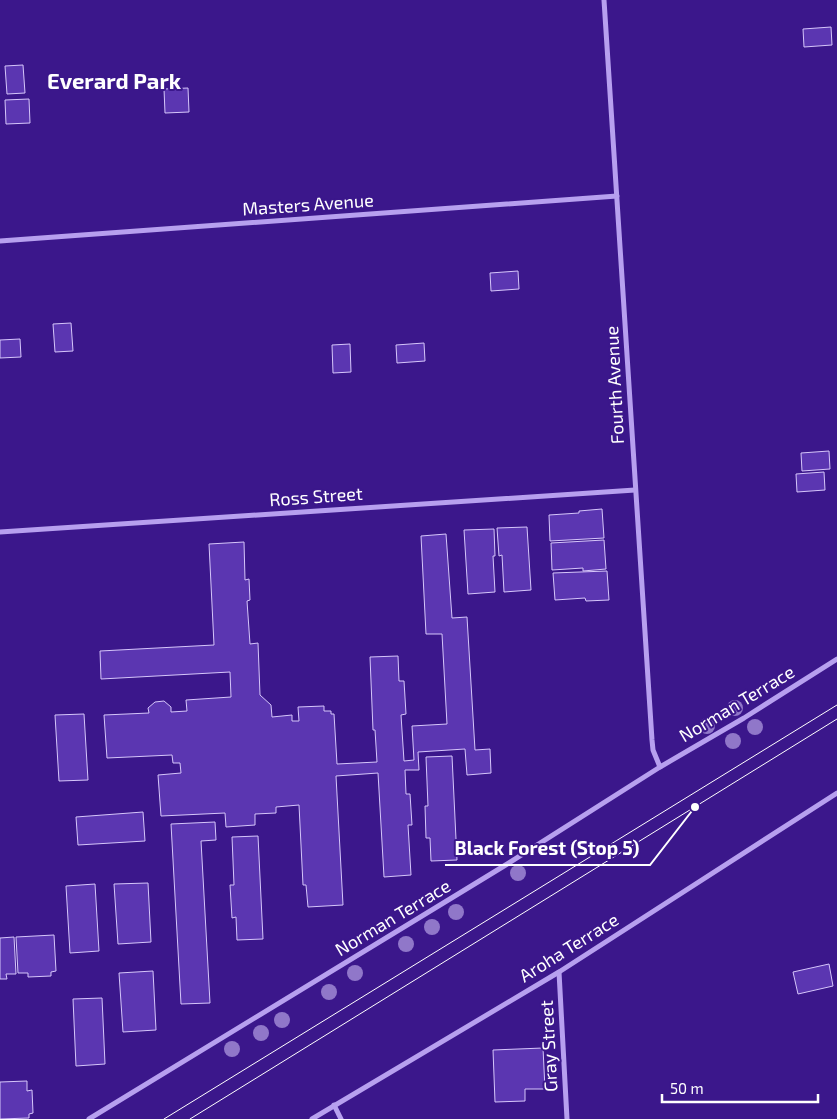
<svg xmlns="http://www.w3.org/2000/svg" width="837" height="1119" font-family="'Exo 2',sans-serif">
  <style>
    .building { fill: #5b36b1; stroke: #d6c6fb }
    .lines { fill: none; stroke-linecap: round; stroke-linejoin: round }
    .street { stroke: #b7a0ef; stroke-width: 5 }
    .tram { stroke: #fff; stroke-width: 1 }
    .tree { fill: #9077c9 }
    .labels { text-anchor: middle; stroke-width: 4; stroke-linejoin: round; paint-order: stroke }
    .street-label { font-size: 18px; fill: #fff; stroke: #3b178b }
    .district-label { font-size: 22px; font-weight: bold; fill: #fff; stroke: #3b178b }
    .leader { fill: none; stroke: #fff; stroke-width: 2 }
    .callout-dot { fill: #fff; stroke: #3b178b; stroke-width: 2 }
    .callout-label { font-size: 19px; text-anchor: middle; font-weight: bold; fill: #fff; stroke: #3b178b; stroke-width: 4; stroke-linejoin: round; paint-order: stroke }
  </style>
  <rect width="100%" height="100%" fill="#3b178b"/>
  <!-- building -->
  <g class="building">
    <path d="M 831,27 L 832,45 L 804,47 L 803,29 Z"/>
    <path d="M 23,65 L 25,93 L 7,94 L 5,66 Z"/>
    <path d="M 188,88 L 189,112 L 165,113 L 164,89 Z"/>
    <path d="M 29,99 L 30,123 L 6,124 L 5,100 Z"/>
    <path d="M 518,271 L 519,289 L 491,291 L 490,273 Z"/>
    <path d="M 71,323 L 73,351 L 55,352 L 53,324 Z"/>
    <path d="M 20,339 L 21,357 L 0,358 L 0,340 Z"/>
    <path d="M 424,343 L 425,361 L 397,363 L 396,345 Z"/>
    <path d="M 350,344 L 351,372 L 333,373 L 332,345 Z"/>
    <path d="M 829,451 L 830,469 L 802,471 L 801,453 Z"/>
    <path d="M 824,472 L 825,490 L 797,492 L 796,474 Z"/>
    <path d="M 602,509 L 604,538 L 550,541 L 549,515 L 579,513 L 579,511 Z"/>
    <path d="M 527,527 L 531,590 L 504,592 L 502,555 L 499,556 L 497,528 Z"/>
    <path d="M 494,529 L 495,556 L 493,556 L 495,592 L 468,594 L 464,530 Z"/>
    <path d="M 446,534 L 452,618 L 467,617 L 475,750 L 490,749 L 491,773 L 467,775 L 465,749 L 418,752 L 419,770 L 405,770 L 406,794 L 410,794 L 412,825 L 408,825 L 411,875 L 384,877 L 378,773 L 336,776 L 343,905 L 308,907 L 306,885 L 303,885 L 299,805 L 276,807 L 276,813 L 255,814 L 255,825 L 226,827 L 225,813 L 161,816 L 158,775 L 181,773 L 180,763 L 173,763 L 172,755 L 107,758 L 104,715 L 149,713 L 148,708 L 155,702 L 164,701 L 171,707 L 171,712 L 187,711 L 186,700 L 231,697 L 230,672 L 101,679 L 100,651 L 214,645 L 209,544 L 244,542 L 245,580 L 249,579 L 250,600 L 247,601 L 250,644 L 258,643 L 260,695 L 271,705 L 272,717 L 292,715 L 292,721 L 299,721 L 298,707 L 324,706 L 324,711 L 331,711 L 331,714 L 334,714 L 337,764 L 377,762 L 375,730 L 373,730 L 370,657 L 398,656 L 399,681 L 404,681 L 406,714 L 401,715 L 404,761 L 414,760 L 412,726 L 447,724 L 442,634 L 426,634 L 421,536 Z"/>
    <path d="M 604,540 L 606,569 L 583,571 L 583,568 L 552,570 L 551,543 Z"/>
    <path d="M 607,571 L 609,600 L 586,601 L 585,598 L 555,600 L 553,573 Z"/>
    <path d="M 84,714 L 88,780 L 59,781 L 55,715 Z"/>
    <path d="M 452,756 L 457,860 L 431,861 L 430,838 L 426,838 L 425,806 L 428,806 L 426,757 Z"/>
    <path d="M 143,812 L 145,841 L 78,845 L 76,817 Z"/>
    <path d="M 215,822 L 216,840 L 201,841 L 210,1003 L 181,1004 L 171,824 Z"/>
    <path d="M 258,836 L 263,939 L 237,940 L 236,917 L 232,918 L 230,885 L 234,885 L 232,837 Z"/>
    <path d="M 148,883 L 151,942 L 118,944 L 114,884 Z"/>
    <path d="M 95,884 L 99,951 L 70,953 L 66,886 Z"/>
    <path d="M 54,935 L 56,971 L 51,972 L 51,976 L 28,977 L 28,973 L 18,973 L 16,937 Z"/>
    <path d="M 14,937 L 16,974 L 6,974 L 7,979 L 0,979 L 0,938 Z"/>
    <path d="M 829,964 L 833,986 L 798,994 L 793,972 Z"/>
    <path d="M 153,971 L 156,1030 L 123,1032 L 119,973 Z"/>
    <path d="M 102,998 L 105,1064 L 76,1066 L 73,999 Z"/>
    <path d="M 543,1048 L 545,1089 L 525,1089 L 525,1101 L 495,1102 L 493,1050 Z"/>
    <path d="M 27,1081 L 27,1091 L 32,1090 L 33,1113 L 29,1114 L 29,1118 L 0,1119 L 0,1082 Z"/>
  </g>
  <g class="lines">
    <!-- street -->
    <g class="street">
      <path d="M 604,0 L 652,740 L 653,750 L 660,767"/>
      <path d="M 0,241 L 617,196"/>
      <path d="M 0,532 L 635,490"/>
      <path d="M 559,972 L 567,1119"/>
      <path d="M 334,1105 L 341,1119"/>
      <path d="M 89,1119 L 504,866 L 660,767 L 744,718 L 837,659"/>
      <path d="M 312,1119 L 559,972 L 837,793"/>
    </g>
    <!-- tram -->
    <g class="tram">
      <path d="M 164,1119 L 837,705"/>
      <path d="M 190,1119 L 837,719"/>
    </g>
  </g>
  <!-- trees -->
  <g class="tree">
    <circle cx="735" cy="708" r="8"/>
    <circle cx="707" cy="726" r="8"/>
    <circle cx="755" cy="727" r="8"/>
    <circle cx="733" cy="741" r="8"/>
    <circle cx="518" cy="873" r="8"/>
    <circle cx="456" cy="912" r="8"/>
    <circle cx="432" cy="927" r="8"/>
    <circle cx="406" cy="944" r="8"/>
    <circle cx="355" cy="973" r="8"/>
    <circle cx="329" cy="992" r="8"/>
    <circle cx="282" cy="1020" r="8"/>
    <circle cx="261" cy="1033" r="8"/>
    <circle cx="232" cy="1049" r="8"/>
  </g>
  <g class="labels">
    <!-- street labels -->
    <g class="street-label">
      <text transform="translate(308 205) rotate(-4)" y="6">Masters Avenue</text>
      <text transform="translate(615 385) rotate(-93)" y="6">Fourth Avenue</text>
      <text transform="translate(316 497) rotate(-4)" y="6">Ross Street</text>
      <text transform="translate(737 704) rotate(-31)" y="6">Norman Terrace</text>
      <text transform="translate(393 918) rotate(-31)" y="6">Norman Terrace</text>
      <text transform="translate(569 948) rotate(-32)" y="6">Aroha Terrace</text>
      <text transform="translate(549 1046) rotate(-93)" y="6">Gray Street</text>
    </g>
    <!-- district labels -->
    <g class="district-label">
      <text x="114" y="89">Everard Park</text>
    </g>
  </g>
  <!-- callouts -->
  <path class="leader" d="M695 807L650 865H445"/>
  <circle class="callout-dot" cx="695" cy="807" r="5"/>
  <g class="callout-label">
    <text x="547" y="855">Black Forest (Stop 5)</text>
  </g>
  <!-- scale -->
  <path d="M662 1094v8h156v-8" fill="none" stroke="#ffffff" stroke-width="2.5"/>
  <text x="670" y="1094" font-size="15" fill="#ffffff" stroke="#3b178b" stroke-width="4" paint-order="stroke">50 m</text>
</svg>
